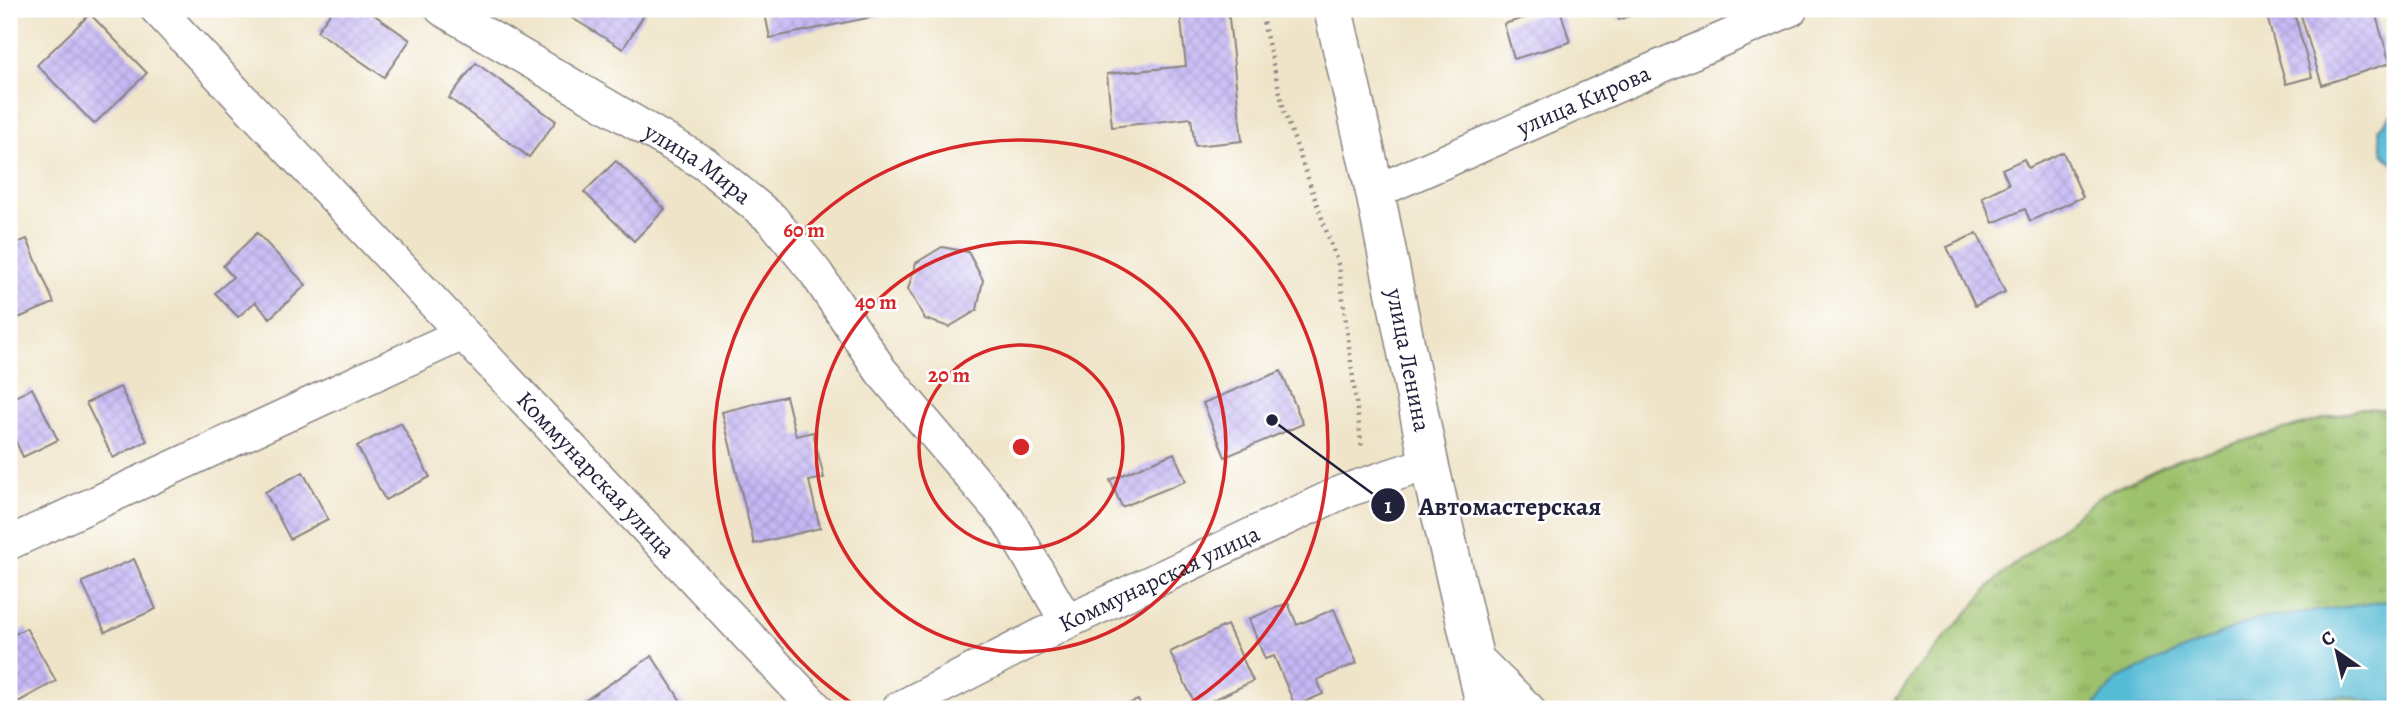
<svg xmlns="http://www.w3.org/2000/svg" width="2404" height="718" font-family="Alegreya,serif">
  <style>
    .park { fill: url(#park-tufts); stroke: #607254; stroke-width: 2 }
    .water { fill: #57bbd5; stroke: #3c6e88; stroke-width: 2 }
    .building { fill: url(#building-cross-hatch) }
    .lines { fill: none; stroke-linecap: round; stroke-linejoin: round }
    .minor-casing { stroke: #888382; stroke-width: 36 }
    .secondary-casing { stroke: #888382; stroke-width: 41 }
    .path { stroke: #888382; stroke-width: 4.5; stroke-dasharray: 2 5; stroke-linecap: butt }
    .minor { stroke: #fff; stroke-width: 33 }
    .secondary { stroke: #fff; stroke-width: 38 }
    .ring { fill: none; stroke: #d62828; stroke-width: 3.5 }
    .labels { text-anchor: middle; stroke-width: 5; stroke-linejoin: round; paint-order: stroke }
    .street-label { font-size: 24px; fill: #22223b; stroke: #fff }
    .centre { fill: #d62828; stroke: #fff; stroke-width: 3.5 }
    .ring-label { font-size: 21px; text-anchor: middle; font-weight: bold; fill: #d62828; stroke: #fff; stroke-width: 5; stroke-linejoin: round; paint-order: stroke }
    .leader { fill: none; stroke: #22223b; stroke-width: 2.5 }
    .callout-dot { fill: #22223b; stroke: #fff; stroke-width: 2.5 }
    .mark-label { font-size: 21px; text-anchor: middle; font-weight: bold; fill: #fff }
    .callout-label { font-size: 26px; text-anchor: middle; font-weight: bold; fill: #22223b; stroke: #fff; stroke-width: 5; stroke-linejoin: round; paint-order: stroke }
  </style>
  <defs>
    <pattern id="park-tufts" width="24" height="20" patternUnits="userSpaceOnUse" patternTransform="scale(1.75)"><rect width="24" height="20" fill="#9dc16c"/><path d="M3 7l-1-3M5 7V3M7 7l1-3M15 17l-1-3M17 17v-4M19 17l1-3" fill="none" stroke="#809c5a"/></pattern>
    <pattern id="building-cross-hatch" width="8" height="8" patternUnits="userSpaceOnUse" patternTransform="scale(1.75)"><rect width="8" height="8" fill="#c5b7f4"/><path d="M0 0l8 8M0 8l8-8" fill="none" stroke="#a99dd2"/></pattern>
  </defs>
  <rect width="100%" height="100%" fill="#fff"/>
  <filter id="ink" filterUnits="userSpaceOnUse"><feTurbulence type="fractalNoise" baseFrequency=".0143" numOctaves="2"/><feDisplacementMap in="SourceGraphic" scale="14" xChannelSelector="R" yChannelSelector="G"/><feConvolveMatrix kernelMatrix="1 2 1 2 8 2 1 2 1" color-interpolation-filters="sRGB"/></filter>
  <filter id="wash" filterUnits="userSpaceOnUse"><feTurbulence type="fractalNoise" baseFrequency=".00686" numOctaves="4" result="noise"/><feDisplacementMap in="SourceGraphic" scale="28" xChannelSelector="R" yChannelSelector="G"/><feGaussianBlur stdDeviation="1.57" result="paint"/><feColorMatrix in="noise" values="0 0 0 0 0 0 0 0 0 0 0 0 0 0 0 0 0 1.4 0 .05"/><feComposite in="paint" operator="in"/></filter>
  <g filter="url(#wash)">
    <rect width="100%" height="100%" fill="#efe4c8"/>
    <!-- park -->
    <path class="park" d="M 2362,408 L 2395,410 L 2395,709 L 1889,709 L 1917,669 L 1997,579 L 2101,495 L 2179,459 Z"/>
    <!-- water -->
    <g class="water">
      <path d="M 2393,114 L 2395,116 L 2395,165 L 2383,154 L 2379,129 Z"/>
      <path d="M 2395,600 L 2395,707 L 2345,696 L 2218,701 L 2217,709 L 2091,709 L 2118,678 L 2253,620 Z"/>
    </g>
    <g id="blocks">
      <!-- building -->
      <g class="building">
        <path d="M 333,9 L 366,9 L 410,40 L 384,77 L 317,31 Z"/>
        <path d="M 577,9 L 645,9 L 647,10 L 623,49 L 572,18 Z"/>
        <path d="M 764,9 L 881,9 L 882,15 L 770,38 Z"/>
        <path d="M 1207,9 L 1228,9 L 1242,141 L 1195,146 L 1191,118 L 1112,127 L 1107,74 L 1186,66 L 1180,12 Z"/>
        <path d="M 1554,9 L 1560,9 L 1570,42 L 1514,59 L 1504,24 Z"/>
        <path d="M 1615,9 L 1647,9 L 1619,20 Z"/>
        <path d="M 2268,9 L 2293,9 L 2312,77 L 2286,84 L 2265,10 Z"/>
        <path d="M 2299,9 L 2374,9 L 2390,63 L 2322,85 Z"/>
        <path d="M 90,14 L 147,73 L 94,124 L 37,65 Z"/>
        <path d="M 476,63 L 556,121 L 529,157 L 449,98 Z"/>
        <path d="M 2063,152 L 2083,197 L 2030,221 L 2025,209 L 1993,223 L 1982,197 L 2009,184 L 2002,169 L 2024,159 L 2028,168 Z"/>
        <path d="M 616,161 L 665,209 L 634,241 L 584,192 Z"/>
        <path d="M 257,233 L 306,285 L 270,318 L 255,302 L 238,317 L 215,293 L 233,277 L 223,266 Z"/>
        <path d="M 1977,233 L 2005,292 L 1975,306 L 1947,247 Z"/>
        <path d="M 27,239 L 54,303 L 9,322 L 9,246 Z"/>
        <path d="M 942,247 L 968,252 L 983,280 L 977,310 L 949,327 L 925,319 L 908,289 L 916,263 Z"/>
        <path d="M 1281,371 L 1303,424 L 1225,457 L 1203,403 Z"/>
        <path d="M 120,387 L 147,441 L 113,458 L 86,403 Z"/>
        <path d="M 32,388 L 58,440 L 23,457 L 9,427 L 9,400 Z"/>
        <path d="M 786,396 L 796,436 L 813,432 L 824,478 L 809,481 L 820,528 L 754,544 L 722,412 Z"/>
        <path d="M 401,423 L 430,477 L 385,500 L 357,446 Z"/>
        <path d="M 1174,453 L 1186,481 L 1122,507 L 1110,480 Z"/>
        <path d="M 303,472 L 328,519 L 290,539 L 265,492 Z"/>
        <path d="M 134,559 L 156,609 L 105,632 L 82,582 Z"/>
        <path d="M 1288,603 L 1297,625 L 1334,609 L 1357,663 L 1317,680 L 1323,694 L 1295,706 L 1274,656 L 1265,659 L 1249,619 Z"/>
        <path d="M 1227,625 L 1253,681 L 1197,708 L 1170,652 Z"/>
        <path d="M 26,628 L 56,681 L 9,707 L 9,637 Z"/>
        <path d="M 652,656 L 686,709 L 572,709 Z"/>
        <path d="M 1138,700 L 1142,709 L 1115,709 Z"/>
      </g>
    </g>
  </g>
  <g filter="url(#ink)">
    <use href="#blocks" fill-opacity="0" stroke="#888382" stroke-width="2"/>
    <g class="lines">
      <!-- minor casing -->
      <g class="minor-casing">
        <g id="minor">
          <path id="s1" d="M 157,9 L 817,709"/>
          <path id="s2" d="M 442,9 L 704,163 L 772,219 L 816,273 L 881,371 L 1008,520 L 1067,622"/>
          <path id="s3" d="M 1375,192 L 1791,9"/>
          <path d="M 9,543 L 462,334"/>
          <path d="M 1476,658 L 1528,709"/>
          <path id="s4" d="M 898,709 L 1067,622 L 1342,492 L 1429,463"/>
        </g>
      </g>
      <!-- secondary casing -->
      <g class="secondary-casing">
        <g id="secondary">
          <path id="s5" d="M 1333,9 L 1375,192 L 1429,463 L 1486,709"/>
        </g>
      </g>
      <!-- path -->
      <path class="path" d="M 1260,9 L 1284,110 L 1339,267 L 1362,449"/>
      <!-- minor -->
      <use href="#minor" class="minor"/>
      <!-- secondary -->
      <use href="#secondary" class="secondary"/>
    </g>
  </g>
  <!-- distance rings -->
  <g class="ring">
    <circle cx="1021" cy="447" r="102"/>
    <circle cx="1021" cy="447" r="205"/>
    <path d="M861 709A307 307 0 1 1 1181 709"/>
  </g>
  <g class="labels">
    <!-- street labels -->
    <g class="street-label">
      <text dy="8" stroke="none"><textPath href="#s3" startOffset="228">улица Кирова</textPath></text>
      <text dy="8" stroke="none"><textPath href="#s2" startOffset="299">улица Мира</textPath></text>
      <text dy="8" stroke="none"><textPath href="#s5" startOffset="359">улица Ленина</textPath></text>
      <text dy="8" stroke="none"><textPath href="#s1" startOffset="640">Коммунарская улица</textPath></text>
      <text dy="8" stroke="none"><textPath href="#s4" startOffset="292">Коммунарская улица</textPath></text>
    </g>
  </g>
  <circle cx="1021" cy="447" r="10" class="centre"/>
  <g class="ring-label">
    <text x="804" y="237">60 m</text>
    <text x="876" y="309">40 m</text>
    <text x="949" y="382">20 m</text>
  </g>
  <!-- callouts -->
  <path class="leader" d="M1272 420L1388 505"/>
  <g class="callout-dot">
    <circle cx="1272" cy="420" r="7"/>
    <circle cx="1388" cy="505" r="18"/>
  </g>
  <g class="mark-label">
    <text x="1388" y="513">1</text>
  </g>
  <g class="callout-label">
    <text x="1510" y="515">Автомастерская</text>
  </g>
  <!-- margin -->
  <rect width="2404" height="718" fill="none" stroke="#fff" stroke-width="35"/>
  <!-- north arrow -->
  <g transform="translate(2337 652) rotate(326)" stroke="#ffffff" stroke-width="5" paint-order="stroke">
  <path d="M0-5L12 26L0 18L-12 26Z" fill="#22223b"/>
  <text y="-10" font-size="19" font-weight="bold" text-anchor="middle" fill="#22223b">С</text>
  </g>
</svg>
